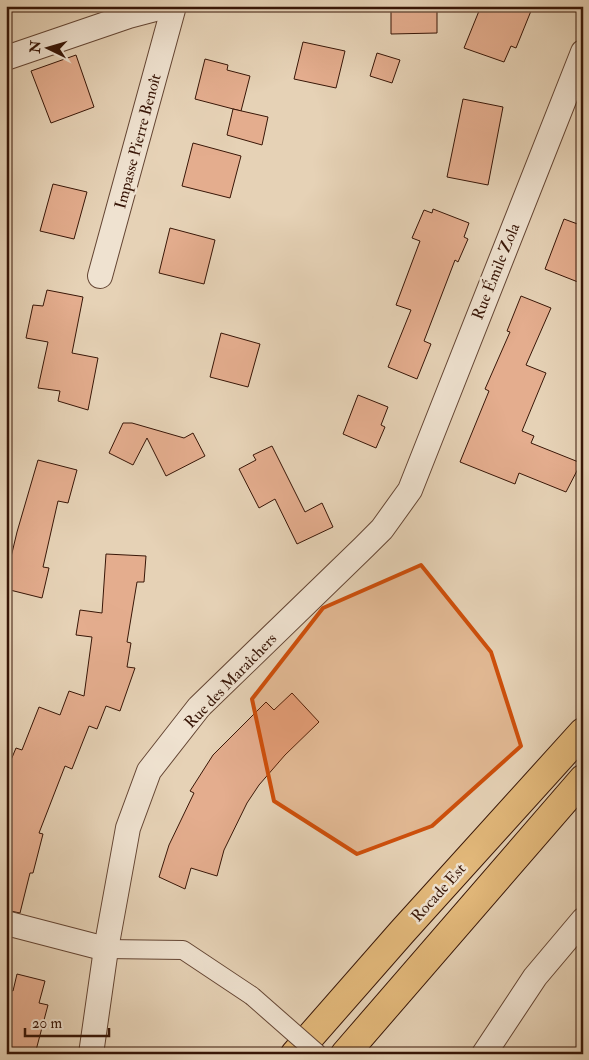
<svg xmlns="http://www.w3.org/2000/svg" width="589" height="1060" font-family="'IM FELL Double Pica',serif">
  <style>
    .building { fill: #e4ad8e; stroke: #381607 }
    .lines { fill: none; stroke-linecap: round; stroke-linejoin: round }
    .pedestrian-casing { stroke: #644533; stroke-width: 20 }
    .minor-casing { stroke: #644533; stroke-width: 26 }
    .trunk-casing { stroke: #381607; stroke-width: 30 }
    .pedestrian { stroke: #efe2d0; stroke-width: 18 }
    .minor { stroke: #efe2d0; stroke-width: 24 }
    .trunk { stroke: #e3b97b; stroke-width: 28 }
    .pedestrian-bridge-casing { stroke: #644533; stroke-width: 20; stroke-linecap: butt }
    .pedestrian-bridge { stroke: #efe2d0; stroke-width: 18 }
    .marked { fill: #ce4f0b; fill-opacity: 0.2; stroke: #ce4f0b; stroke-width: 4; stroke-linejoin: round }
    .labels { text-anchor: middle; stroke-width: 5; stroke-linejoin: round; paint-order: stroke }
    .street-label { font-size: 16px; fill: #381607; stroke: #efe2d0 }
  </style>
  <rect width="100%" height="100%" fill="#e6d2b6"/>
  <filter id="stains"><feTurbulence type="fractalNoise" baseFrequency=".004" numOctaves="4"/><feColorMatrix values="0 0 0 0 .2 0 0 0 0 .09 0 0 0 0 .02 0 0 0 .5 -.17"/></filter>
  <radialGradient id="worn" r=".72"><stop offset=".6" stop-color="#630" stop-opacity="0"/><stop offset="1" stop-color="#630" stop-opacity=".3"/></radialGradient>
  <!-- building -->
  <g class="building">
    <path d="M 391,6 L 437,6 L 437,33 L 391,34 Z"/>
    <path d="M 481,6 L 533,6 L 516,48 L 511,46 L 504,62 L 464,48 Z"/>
    <path d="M 303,42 L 345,51 L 336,88 L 294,79 Z"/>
    <path d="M 377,53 L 400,60 L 392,83 L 370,76 Z"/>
    <path d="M 76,55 L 94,107 L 51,123 L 31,71 Z"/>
    <path d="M 205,59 L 228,65 L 227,70 L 250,76 L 241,111 L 195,99 Z"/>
    <path d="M 463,99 L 503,107 L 488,185 L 447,177 Z"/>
    <path d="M 233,109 L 268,117 L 262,145 L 227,135 Z"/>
    <path d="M 193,143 L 241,156 L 230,198 L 182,186 Z"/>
    <path d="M 53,184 L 87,192 L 74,239 L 40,231 Z"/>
    <path d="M 433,209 L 469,223 L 464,237 L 468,239 L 458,262 L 455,260 L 424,341 L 431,344 L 417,379 L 388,367 L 411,310 L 396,305 L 420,241 L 412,238 L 424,210 L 432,213 Z"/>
    <path d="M 564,219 L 583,226 L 583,284 L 545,269 Z"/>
    <path d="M 170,228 L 215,240 L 204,284 L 159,273 Z"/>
    <path d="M 47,290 L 83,297 L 72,353 L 98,358 L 88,410 L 58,401 L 60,391 L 38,388 L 48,342 L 26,338 L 33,305 L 43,306 Z"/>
    <path d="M 521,296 L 551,308 L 526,365 L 546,373 L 522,431 L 534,436 L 531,443 L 581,463 L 566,492 L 519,473 L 515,484 L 460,462 L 489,391 L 485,389 L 510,332 L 507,331 Z"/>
    <path d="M 221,333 L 260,344 L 248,387 L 210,377 Z"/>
    <path d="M 358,395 L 388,407 L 381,425 L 385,427 L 376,448 L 343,434 Z"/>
    <path d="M 123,423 L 132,423 L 184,438 L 193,433 L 205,456 L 166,476 L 147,438 L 133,465 L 109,453 Z"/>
    <path d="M 272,446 L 305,512 L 322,503 L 333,527 L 297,544 L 275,499 L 259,508 L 239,469 L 256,460 L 253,455 Z"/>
    <path d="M 38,460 L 77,470 L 68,503 L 58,501 L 43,567 L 49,568 L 42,598 L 6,589 L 6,578 L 17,532 Z"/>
    <path d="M 106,554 L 146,556 L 144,582 L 137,582 L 127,642 L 131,643 L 127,667 L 135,668 L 120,711 L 106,706 L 97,729 L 89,726 L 72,769 L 65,766 L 39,833 L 43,834 L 33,873 L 30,873 L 20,913 L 6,910 L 6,772 L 16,748 L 22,750 L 39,707 L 60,715 L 69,691 L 84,696 L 92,637 L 76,635 L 80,610 L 102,613 Z"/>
    <path d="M 292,693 L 319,722 L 285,755 L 259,785 L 247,803 L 224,850 L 217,876 L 191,868 L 185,889 L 159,877 L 169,845 L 194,793 L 190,791 L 213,755 L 266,702 L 274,710 Z"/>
    <path d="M 17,974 L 45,981 L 39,1003 L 48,1005 L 35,1054 L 6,1054 L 6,989 L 13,991 Z"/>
  </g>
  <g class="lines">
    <!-- pedestrian casing -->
    <g class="pedestrian-casing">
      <path id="pedestrian" d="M 106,949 L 183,950 L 252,996"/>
    </g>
    <!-- minor casing -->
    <g class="minor-casing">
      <g id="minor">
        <path d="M 6,58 L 129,16 L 167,6"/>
        <path d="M 100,276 L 174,6"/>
        <path d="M 6,923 L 106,949"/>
        <path d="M 91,1054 L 106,949 L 128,828 L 149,771 L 199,707 L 364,547 L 382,529 L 410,490 L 583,52"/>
        <path d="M 484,1054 L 535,977 L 583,920"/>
      </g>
    </g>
    <!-- trunk casing -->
    <g class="trunk-casing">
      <g id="trunk">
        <path d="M 295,1054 L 402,932 L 583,732"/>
        <path d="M 345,1054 L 583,779"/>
      </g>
    </g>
    <!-- pedestrian -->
    <use href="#pedestrian" class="pedestrian"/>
    <!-- minor -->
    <use href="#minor" class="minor"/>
    <!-- trunk -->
    <use href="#trunk" class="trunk"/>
    <!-- pedestrian-bridge casing -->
    <g class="pedestrian-bridge-casing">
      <path id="pedestrian-bridge" d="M 252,996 L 318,1054"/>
    </g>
    <!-- pedestrian-bridge -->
    <use href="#pedestrian-bridge" class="pedestrian-bridge"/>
  </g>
  <!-- marked area -->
  <path class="marked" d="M 421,565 L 491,652 L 521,746 L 432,826 L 357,854 L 274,801 L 252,699 L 323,608 Z"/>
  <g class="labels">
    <!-- street labels -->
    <g class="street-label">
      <text transform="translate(137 141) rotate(-75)" y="6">Impasse Pierre Benoît</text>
      <text transform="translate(495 271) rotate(-68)" y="6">Rue Émile Zola</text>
      <text transform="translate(230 680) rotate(-46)" y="6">Rue des Maraîchers</text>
      <text transform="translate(438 892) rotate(-48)" y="6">Rocade Est</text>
    </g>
  </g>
  <!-- margin -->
  <rect width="589" height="1060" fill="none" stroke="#e6d2b6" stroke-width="25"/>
  <rect x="8" y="8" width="574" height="1045" fill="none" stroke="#381607" stroke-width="2.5"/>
  <rect x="12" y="12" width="564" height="1035" fill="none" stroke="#381607"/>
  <!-- north arrow -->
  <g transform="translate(48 48) rotate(275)" stroke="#efe2d0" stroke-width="4" paint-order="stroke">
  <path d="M0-4L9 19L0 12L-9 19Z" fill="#381607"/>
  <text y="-8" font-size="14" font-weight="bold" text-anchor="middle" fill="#381607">N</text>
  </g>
  <!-- scale -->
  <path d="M25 1028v8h84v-8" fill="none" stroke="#381607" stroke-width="2.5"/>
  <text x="32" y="1028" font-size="15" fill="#381607" stroke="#efe2d0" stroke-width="4" paint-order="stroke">20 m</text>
  <rect width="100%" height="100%" filter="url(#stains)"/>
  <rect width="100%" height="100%" fill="url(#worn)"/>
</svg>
